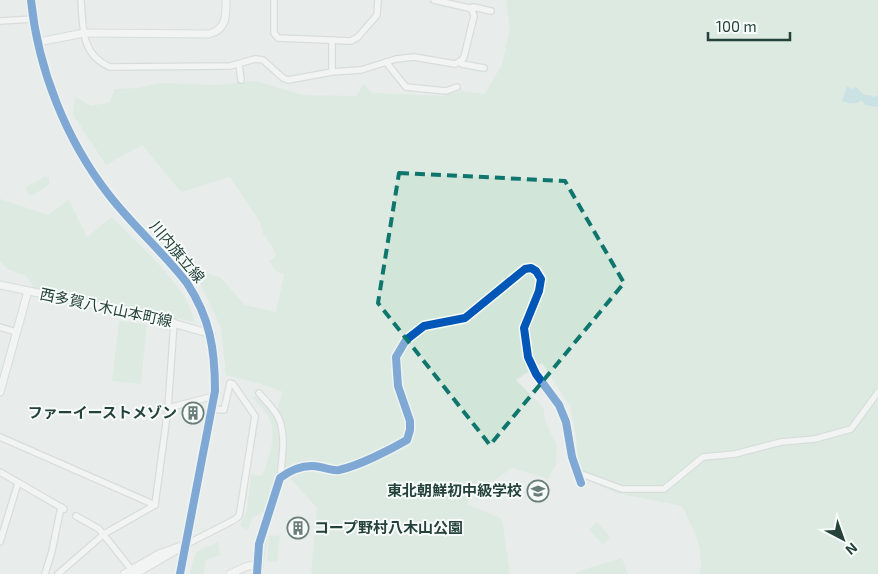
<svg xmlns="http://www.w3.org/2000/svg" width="878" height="574" font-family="'Exo 2','Noto Sans JP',sans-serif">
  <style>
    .green { fill: #d1e6d8 }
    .water { fill: #a9d4db }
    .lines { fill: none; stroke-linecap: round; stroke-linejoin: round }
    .minor-casing { stroke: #c5cac8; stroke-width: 8 }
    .tertiary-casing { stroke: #c5cac8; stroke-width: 9 }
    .minor { stroke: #fcfcfc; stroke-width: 5.5 }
    .tertiary { stroke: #fcfcfc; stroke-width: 7 }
    .cycleway-casing { stroke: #f7fbf9; stroke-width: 11 }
    .cycleway { stroke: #0057b8; stroke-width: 8 }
    .marked { fill: none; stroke: #0f766e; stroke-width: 4; stroke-dasharray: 10 6; stroke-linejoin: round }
    .labels { text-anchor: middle; stroke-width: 4; stroke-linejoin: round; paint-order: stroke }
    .street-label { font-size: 15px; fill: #24423a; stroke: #f7fbf9 }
    .poi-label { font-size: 15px; font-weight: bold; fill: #24423a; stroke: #f7fbf9; text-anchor: end }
  </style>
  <rect width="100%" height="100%" fill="#e8edeb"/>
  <!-- green -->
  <g class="green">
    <path d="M 506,0 L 878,0 L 878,574 L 699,574 C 707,553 691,525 682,506 L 616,493 L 586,479 L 578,461 L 576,436 L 570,406 L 542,363 L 516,380 L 543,407 L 546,423 L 557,445 L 556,465 L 548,479 L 512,468 L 473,495 L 467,504 L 502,519 L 510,574 L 311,574 L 317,508 L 283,470 C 284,450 289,428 277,410 L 283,392 L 261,384 L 226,375 L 221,328 L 194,270 L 220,277 L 245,305 L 276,312 L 284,274 L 277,272 L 269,261 L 276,256 L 273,248 L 263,234 L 260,222 L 230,177 L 181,192 L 142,145 L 106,165 L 73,115 L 75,97 L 91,106 L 110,102 L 115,89 L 139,88 L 159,83 L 216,85 L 256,81 L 303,95 L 356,96 L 364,84 L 372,93 L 443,96 L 461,91 L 485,94 L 502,64 L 510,29 Z"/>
    <path d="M 43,176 L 49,178 L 49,185 L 33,195 L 28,194 L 26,190 L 27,186 L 40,180 Z"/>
    <path d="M 0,199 L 48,215 L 69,200 L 87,237 L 112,217 C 134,240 192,291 194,322 L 34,288 L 26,276 L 8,269 L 0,261 Z"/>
    <path d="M 119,321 L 147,324 L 141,384 L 112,381 Z"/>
    <path d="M 255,396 C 263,404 273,412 277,423 C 286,445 272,488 266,511 L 252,518 L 248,530 L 240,526 L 247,509 L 251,474 L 262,476 C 268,460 277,437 270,420 C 267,412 258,404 252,397 Z"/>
    <path d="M 597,522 L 610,537 L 603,544 L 589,530 Z"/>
    <path d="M 269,535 L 280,536 L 277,562 L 267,561 Z"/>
    <path d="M 265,536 L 268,536 L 263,571 L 261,570 L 261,554 Z"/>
    <path d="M 218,542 L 220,555 L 206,560 L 203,574 L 189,574 L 196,552 Z"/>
    <path d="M 622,558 L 628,574 L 575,574 L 579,571 Z"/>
  </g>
  <!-- water -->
  <path class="water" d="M 847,86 L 851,89 L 856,87 L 864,95 L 870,95 L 873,97 L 878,95 L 878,106 L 876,107 L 865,105 L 861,100 C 856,106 849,103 842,101 Z"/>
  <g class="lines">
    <!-- minor casing -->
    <g class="minor-casing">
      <g id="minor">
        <path d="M 81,0 C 83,28 81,55 110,67 L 230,66 L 255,59 L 263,60 L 283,78 L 288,80 L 332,72 L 361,70 L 396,59 L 414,57 L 455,64 L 461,61 L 464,57 L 474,16 L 472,10 L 469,8 L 434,0"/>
        <path d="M 274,0 L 274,33 L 278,38 L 351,41 L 358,37 L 377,15 L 378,0"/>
        <path d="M 470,8 L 473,7 L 491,11"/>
        <path d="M 0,21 L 34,19"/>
        <path d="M 332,40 L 332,72"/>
        <path d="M 386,62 L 406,87 L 446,91 L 457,87"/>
        <path d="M 459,62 L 462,64 L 484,68"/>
        <path d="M 239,64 L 241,80"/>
        <path d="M 0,327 L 16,332"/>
        <path d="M 259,393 C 265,400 272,407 277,415 C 287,432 282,459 280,478"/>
        <path d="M 168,408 L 214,396"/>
        <path d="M 0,437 L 155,505"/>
        <path d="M 0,472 L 64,509"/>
        <path d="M 576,472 L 622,489 L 664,489 L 703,457 L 735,454 L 781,442 L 815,439 L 851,429 L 878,392"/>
        <path d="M 76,516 L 99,529 L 131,569"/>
        <path d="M 0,542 L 18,483"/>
        <path d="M 187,544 L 234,520 L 239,516 L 240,511 L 255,416 L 233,384 L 230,383 L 224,410 L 213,409"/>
        <path d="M 257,564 L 259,544 L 280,478 C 292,469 306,464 320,467 C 326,468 333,471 339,470 C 358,466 390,450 407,440 L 410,430 L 410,421 L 398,386 L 396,357 L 406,340 L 424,326 L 465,318 L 525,269 L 531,268 L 536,271 L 541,279 L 539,291 L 524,328 L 528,357 L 536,374 L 559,405 L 566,422 L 572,457 L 581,483"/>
        <path d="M 45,574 L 52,551 L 61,507"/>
        <path d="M 58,574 L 104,534 L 155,505 L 168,408 L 174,322"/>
      </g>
    </g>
    <!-- tertiary casing -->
    <g class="tertiary-casing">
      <g id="tertiary">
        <path d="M 31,0 C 38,69 66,140 109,195 C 133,226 163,252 187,283 C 210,318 215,349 215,391 L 180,574"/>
        <path d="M 38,42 L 84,33 L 209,34 C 227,29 226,16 226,0"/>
        <path d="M 0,285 L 148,316 L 211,334"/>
        <path d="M 0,392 L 28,291"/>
        <path d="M 124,574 L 159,554 L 187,544"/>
        <path d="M 135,574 L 178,549"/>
        <path d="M 230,574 L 245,567 L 257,564 L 257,574"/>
      </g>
    </g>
    <!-- minor -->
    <use href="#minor" class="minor"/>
    <!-- tertiary -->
    <use href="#tertiary" class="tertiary"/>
    <!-- cycleway casing -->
    <g class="cycleway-casing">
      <g id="cycleway">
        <path d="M 31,0 C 38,69 66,140 109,195 C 133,226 163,252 187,283 C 210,318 215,349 215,391 L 180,574"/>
        <path d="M 257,574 L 259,544 L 280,478 C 292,469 306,464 320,467 C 326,468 333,471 339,470 C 358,466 390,450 407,440 L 410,430 L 410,421 L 398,386 L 396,357 L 406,340 L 424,326 L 465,318 L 525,269 L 531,268 L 536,271 L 541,279 L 539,291 L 524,328 L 528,357 L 536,374 L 559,405 L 566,422 L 572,457 L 581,483"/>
      </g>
    </g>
    <!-- cycleway -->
    <use href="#cycleway" class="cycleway"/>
  </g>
  <!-- marked area -->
  <path d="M0 0H878V574H0ZM 399,173 L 565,181 L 624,283 L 490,445 L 378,303 Z" fill="#e8edeb" fill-opacity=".55" fill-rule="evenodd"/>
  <path class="marked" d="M 399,173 L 565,181 L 624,283 L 490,445 L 378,303 Z"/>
  <!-- icons -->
  <defs>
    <g id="building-ring" transform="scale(1.125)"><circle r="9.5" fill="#f7fbf9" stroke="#697e78" stroke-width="1.5"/><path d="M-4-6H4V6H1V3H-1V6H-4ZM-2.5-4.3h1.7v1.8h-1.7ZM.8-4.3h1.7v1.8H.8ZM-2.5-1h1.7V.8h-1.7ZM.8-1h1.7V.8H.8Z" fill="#697e78"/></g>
    <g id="school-ring" transform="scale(1.125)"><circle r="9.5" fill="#f7fbf9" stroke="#697e78" stroke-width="1.5"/><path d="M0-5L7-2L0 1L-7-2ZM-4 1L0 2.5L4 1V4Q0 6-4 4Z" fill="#697e78"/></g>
  </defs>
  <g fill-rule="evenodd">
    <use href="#building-ring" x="193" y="413"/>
    <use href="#school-ring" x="538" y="491"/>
    <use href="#building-ring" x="298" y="528"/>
  </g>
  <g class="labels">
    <!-- street labels -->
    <g class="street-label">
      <text transform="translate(177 252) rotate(50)" y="5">川内旗立線</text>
      <text transform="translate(106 308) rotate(12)" y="5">西多賀八木山本町線</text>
    </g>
    <!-- poi labels -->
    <g class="poi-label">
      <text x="177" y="418">ファーイーストメゾン</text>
      <text x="522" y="496">東北朝鮮初中級学校</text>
      <text x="314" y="533" text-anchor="start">コープ野村八木山公園</text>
    </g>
  </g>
  <!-- north arrow -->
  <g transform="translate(843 539) rotate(139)" stroke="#f7fbf9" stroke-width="4" paint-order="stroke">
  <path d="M0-4L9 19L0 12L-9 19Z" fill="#24423a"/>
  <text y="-8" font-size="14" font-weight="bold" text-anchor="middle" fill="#24423a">N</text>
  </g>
  <!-- scale -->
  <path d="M708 32v8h82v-8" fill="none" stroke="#24423a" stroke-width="2.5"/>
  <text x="716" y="32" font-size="15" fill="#24423a" stroke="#f7fbf9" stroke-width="4" paint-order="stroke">100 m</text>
</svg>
